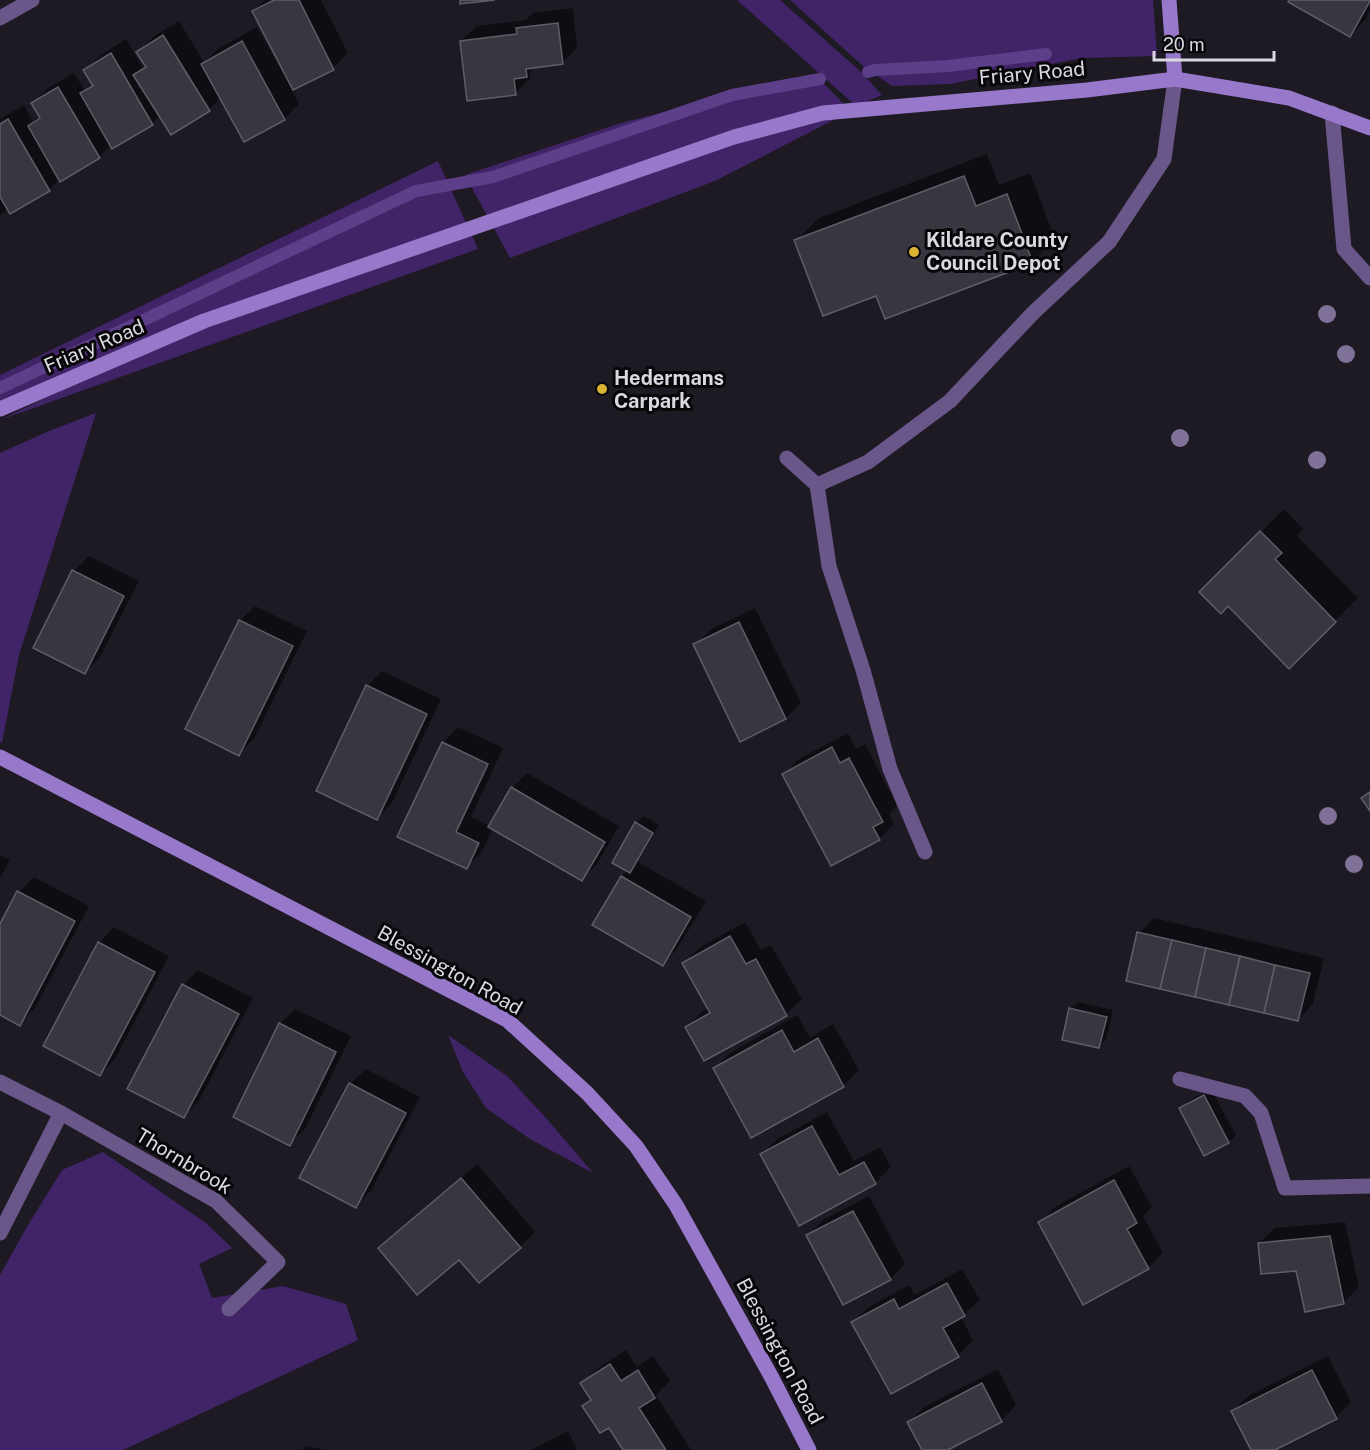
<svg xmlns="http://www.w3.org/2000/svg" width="1370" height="1450" font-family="'Public Sans',sans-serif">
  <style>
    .green { fill: #412467 }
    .shadow { fill: #0007 }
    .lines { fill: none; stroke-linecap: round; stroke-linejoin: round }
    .stream { stroke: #5d3e89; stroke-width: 12 }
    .building { fill: #393640; stroke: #615d68; stroke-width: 1.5 }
    .lane { stroke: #6a578a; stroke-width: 15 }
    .street { stroke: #6a578a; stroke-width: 15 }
    .secondary { stroke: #9778ca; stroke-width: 15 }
    .tree { fill: #7f7198 }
    .poi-dot { fill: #dab333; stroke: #070609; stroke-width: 2 }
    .labels { text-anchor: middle; stroke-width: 6; stroke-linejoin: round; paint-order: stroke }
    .street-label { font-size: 20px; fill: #dbd9e0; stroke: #070609 }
    .poi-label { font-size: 20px; font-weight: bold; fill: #dbd9e0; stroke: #070609; text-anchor: start }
  </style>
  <rect width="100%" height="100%" fill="#1d1a23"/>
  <!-- green -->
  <g class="green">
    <path d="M 737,0 L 780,0 L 860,71 L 882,95 L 856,106 Z"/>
    <path d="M 790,0 L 1153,0 L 1157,56 L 1082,58 L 950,84 L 892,86 L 864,67 Z"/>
    <path d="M 814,74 L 851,111 L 715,181 L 510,258 L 465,175 L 621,123 Z"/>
    <path d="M 438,161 L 478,249 L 0,420 L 184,331 L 0,409 L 0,375 Z"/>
    <path d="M 96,413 L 19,655 L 2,743 L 0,742 L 0,453 L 49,431 Z"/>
    <path d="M 448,1035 L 507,1076 L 547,1119 L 593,1173 L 530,1139 L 486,1108 L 463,1072 Z"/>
    <path d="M 103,1152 L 206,1223 L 232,1248 L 199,1264 L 212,1298 L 283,1286 L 346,1304 L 358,1340 L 123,1450 L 0,1450 L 0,1275 L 28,1225 L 62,1170 Z"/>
  </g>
  <!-- shadow -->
  <g class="shadow">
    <path d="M 265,0 L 321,0 L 348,53 L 333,68 L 291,89 L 299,104 L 284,119 L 221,97 L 209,110 L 171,133 L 160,115 L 152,124 L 112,145 L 99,157 L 60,179 L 49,190 L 8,208 L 0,216 L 0,119 L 24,105 L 33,122 L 40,115 L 33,103 L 48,88 L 74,73 L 85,91 L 93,83 L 85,70 L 101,55 L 126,39 L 143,68 L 146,64 L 138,52 L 153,37 L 179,21 L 204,62 L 218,49 L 257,27 L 283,73 L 285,72 L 254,11 Z"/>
    <path d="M 1291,0 L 1370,0 L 1370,10 L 1365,20 L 1350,35 Z"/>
    <path d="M 573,8 L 577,48 L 562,63 L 535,66 L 530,72 L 530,78 L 515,94 L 461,41 L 477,26 L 526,20 L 533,13 Z"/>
    <path d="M 987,154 L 999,185 L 1030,173 L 1055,239 L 1032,262 L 877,294 L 796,241 L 819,218 Z"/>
    <path d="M 1284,509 L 1303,529 L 1297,536 L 1358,598 L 1289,666 L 1228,604 L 1201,592 Z"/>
    <path d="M 89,556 L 139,581 L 100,657 L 85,672 L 74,571 Z"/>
    <path d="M 255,606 L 307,631 L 254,739 L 239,754 L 240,621 Z"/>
    <path d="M 755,608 L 801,703 L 786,718 L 741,740 L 695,645 L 711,629 Z"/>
    <path d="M 382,671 L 441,699 L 392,803 L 377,818 L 367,686 Z"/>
    <path d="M 458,727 L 503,748 L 471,817 L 490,826 L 512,788 L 527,773 L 619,826 L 597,864 L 581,879 L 493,828 L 482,852 L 466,867 L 399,836 L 443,743 Z"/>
    <path d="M 848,733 L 856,749 L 865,744 L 897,806 L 889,814 L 894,824 L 879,839 L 784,774 L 799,759 Z"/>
    <path d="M 644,816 L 659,825 L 638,862 L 706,901 L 677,949 L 662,964 L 622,876 L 628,870 L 636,823 Z"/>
    <path d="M 0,855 L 10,860 L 0,878 Z"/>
    <path d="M 34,877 L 89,906 L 35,1008 L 20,1024 L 0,1013 L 0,928 L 19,892 Z"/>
    <path d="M 1154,918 L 1324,958 L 1313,1004 L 1298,1020 L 1139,933 Z"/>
    <path d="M 745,922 L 761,950 L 771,945 L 802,999 L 786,1014 L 705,1059 L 687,1027 L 702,1012 L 709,1008 L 684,963 L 699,948 Z"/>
    <path d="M 114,927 L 169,956 L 115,1059 L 100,1074 L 99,943 Z"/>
    <path d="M 198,970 L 253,998 L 199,1101 L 184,1116 L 183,985 Z"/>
    <path d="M 1078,1002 L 1113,1010 L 1106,1039 L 1099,1047 L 1070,1009 Z"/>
    <path d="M 295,1009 L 351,1036 L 305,1129 L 290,1144 L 280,1024 Z"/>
    <path d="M 797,1015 L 810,1038 L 833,1024 L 859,1070 L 843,1086 L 752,1136 L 715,1068 L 730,1053 Z"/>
    <path d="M 366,1069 L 420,1097 L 371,1191 L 356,1206 L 350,1084 Z"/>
    <path d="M 1211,1089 L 1236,1135 L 1229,1142 L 1205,1154 L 1181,1108 L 1188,1101 Z"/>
    <path d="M 827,1112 L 854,1161 L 880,1147 L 891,1167 L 875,1183 L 800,1224 L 762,1154 L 777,1139 Z"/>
    <path d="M 477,1164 L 535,1232 L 520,1247 L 460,1258 L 380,1248 L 395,1233 Z"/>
    <path d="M 1129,1166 L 1152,1207 L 1143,1216 L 1163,1253 L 1148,1268 L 1039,1223 L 1055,1207 Z"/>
    <path d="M 869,1196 L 905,1264 L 890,1279 L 808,1236 L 823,1220 Z"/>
    <path d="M 1345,1222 L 1359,1287 L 1344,1302 L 1306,1310 L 1297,1269 L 1259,1243 L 1275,1228 Z"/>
    <path d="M 962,1269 L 980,1300 L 961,1317 L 973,1340 L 958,1356 L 853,1322 L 869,1307 L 909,1285 L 915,1295 Z"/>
    <path d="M 626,1350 L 637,1367 L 653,1356 L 670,1381 L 656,1395 L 691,1450 L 625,1450 L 610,1426 L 584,1406 L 592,1398 L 582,1384 L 598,1368 Z"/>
    <path d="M 1328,1356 L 1351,1402 L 1336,1417 L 1272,1450 L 1252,1450 L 1233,1411 L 1248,1396 Z"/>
    <path d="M 998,1369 L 1016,1405 L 1001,1421 L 945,1450 L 923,1450 L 909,1422 L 924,1407 Z"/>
    <path d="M 568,1431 L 577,1450 L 531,1450 Z"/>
    <path d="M 306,1446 L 325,1450 L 302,1450 Z"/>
  </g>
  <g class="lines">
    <!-- stream -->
    <g class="stream">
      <path d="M 868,72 L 875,70 L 948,66 L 1046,54"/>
      <path d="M 0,388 L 416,191 L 493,177 L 732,95 L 820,79"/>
    </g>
  </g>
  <!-- building -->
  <g class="building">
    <path d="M 274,0 L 299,0 L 334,70 L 293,90 L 252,11 Z"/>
    <path d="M 460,0 L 495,0 L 460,4 Z"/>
    <path d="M 1289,0 L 1370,0 L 1370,1 L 1350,37 L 1288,2 Z"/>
    <path d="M 558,23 L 563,64 L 526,69 L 527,77 L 514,79 L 516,95 L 467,101 L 460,41 L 517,34 L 516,28 Z"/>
    <path d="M 163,35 L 210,111 L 171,135 L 133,75 L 146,67 L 136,52 Z"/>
    <path d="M 242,41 L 285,120 L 244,142 L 201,64 Z"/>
    <path d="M 111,53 L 153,125 L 112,149 L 80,93 L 93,86 L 83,70 Z"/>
    <path d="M 58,87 L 100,158 L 60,182 L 28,126 L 40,118 L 31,103 Z"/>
    <path d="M 8,119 L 50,191 L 10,214 L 0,197 L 0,124 Z"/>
    <path d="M 964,176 L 976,206 L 1007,194 L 1033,263 L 885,319 L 876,296 L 823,316 L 794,240 Z"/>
    <path d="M 1260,531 L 1282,553 L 1275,559 L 1336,622 L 1289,669 L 1228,606 L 1221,614 L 1199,592 Z"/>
    <path d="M 72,570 L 124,596 L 85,674 L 33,648 Z"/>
    <path d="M 239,620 L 293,646 L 239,756 L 185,729 Z"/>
    <path d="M 739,622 L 786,719 L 740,742 L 693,644 Z"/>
    <path d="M 366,685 L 427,714 L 377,820 L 316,791 Z"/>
    <path d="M 442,742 L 488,764 L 456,832 L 479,843 L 467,869 L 397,837 Z"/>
    <path d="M 832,747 L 840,763 L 849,758 L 883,822 L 873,827 L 880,840 L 831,866 L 782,774 Z"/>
    <path d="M 511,787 L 605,842 L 582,881 L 488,827 Z"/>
    <path d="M 1370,792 L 1370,811 L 1361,798 Z"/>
    <path d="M 635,822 L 653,833 L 630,873 L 612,863 Z"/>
    <path d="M 621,876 L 691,917 L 663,966 L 592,925 Z"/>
    <path d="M 17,891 L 75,921 L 20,1026 L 0,1015 L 0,924 Z"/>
    <path d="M 1137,932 L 1172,940 L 1160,989 L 1126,981 Z"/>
    <path d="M 730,936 L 746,964 L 756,959 L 787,1016 L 704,1061 L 685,1027 L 710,1013 L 682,963 Z"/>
    <path d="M 1172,940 L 1206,948 L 1195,997 L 1160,989 Z"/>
    <path d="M 98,942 L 155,972 L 100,1076 L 43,1046 Z"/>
    <path d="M 1206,948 L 1240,956 L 1229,1005 L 1195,997 Z"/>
    <path d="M 1240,956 L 1275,965 L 1264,1013 L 1229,1005 Z"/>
    <path d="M 1275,965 L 1310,973 L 1298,1021 L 1264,1013 Z"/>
    <path d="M 182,984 L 239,1014 L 184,1118 L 127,1089 Z"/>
    <path d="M 1069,1008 L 1107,1017 L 1099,1048 L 1062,1040 Z"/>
    <path d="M 279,1023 L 336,1052 L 290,1146 L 233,1117 Z"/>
    <path d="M 782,1030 L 794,1052 L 818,1038 L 844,1087 L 751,1138 L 713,1068 Z"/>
    <path d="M 349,1083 L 406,1113 L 356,1208 L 299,1178 Z"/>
    <path d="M 1204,1095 L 1229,1143 L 1204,1156 L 1179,1108 Z"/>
    <path d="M 812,1126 L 839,1175 L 864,1162 L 876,1184 L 799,1226 L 760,1154 Z"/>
    <path d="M 461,1178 L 521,1248 L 479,1283 L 459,1260 L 417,1295 L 378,1248 Z"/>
    <path d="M 1114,1180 L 1137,1223 L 1127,1229 L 1149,1269 L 1083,1305 L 1038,1222 Z"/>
    <path d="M 853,1211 L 891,1280 L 843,1305 L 806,1235 Z"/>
    <path d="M 1330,1236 L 1344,1304 L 1305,1312 L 1296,1271 L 1261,1274 L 1258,1243 Z"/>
    <path d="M 947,1283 L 965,1316 L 943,1328 L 959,1357 L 891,1394 L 851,1322 L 894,1299 L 899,1309 Z"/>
    <path d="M 610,1364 L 621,1381 L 638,1370 L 655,1398 L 639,1408 L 666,1450 L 623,1450 L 609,1428 L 600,1433 L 582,1406 L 591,1400 L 580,1383 Z"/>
    <path d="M 1312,1370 L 1337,1419 L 1275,1450 L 1251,1450 L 1231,1411 Z"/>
    <path d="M 982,1383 L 1002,1422 L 948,1450 L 922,1450 L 907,1422 Z"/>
  </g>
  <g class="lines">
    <!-- lane -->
    <g class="lane">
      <path d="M 1332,113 L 1344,249 L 1370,278"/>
      <path d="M 787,458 L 817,485"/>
      <path d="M 925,852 L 890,769 L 863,670 L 829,566 L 817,485 L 868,462 L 950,401 L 1033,313 L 1109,242 L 1164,159 L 1175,79"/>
    </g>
    <!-- street -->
    <g class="street">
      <path d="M 0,18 L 32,0"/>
      <path d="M 1180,1079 L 1245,1096 L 1261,1113 L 1285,1188 L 1370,1186"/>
      <path d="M 0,1082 L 61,1113 L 216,1201 L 278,1262 L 229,1309"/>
      <path d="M 0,1233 L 61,1113"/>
    </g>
    <!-- secondary -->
    <g class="secondary">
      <path d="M 1169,0 L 1175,79"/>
      <path d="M 0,409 L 204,321 L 734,137 L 823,113 L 1087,90 L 1175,79 L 1289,98 L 1370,128"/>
      <path d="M 0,757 L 507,1020 L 587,1093 L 636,1146 L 676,1205 L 772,1378 L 809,1450"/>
    </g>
  </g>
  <!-- trees -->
  <g class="tree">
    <circle cx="1327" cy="314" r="9"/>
    <circle cx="1346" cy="354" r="9"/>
    <circle cx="1180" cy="438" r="9"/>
    <circle cx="1317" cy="460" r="9"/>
    <circle cx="1328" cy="816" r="9"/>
    <circle cx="1354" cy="864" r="9"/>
  </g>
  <!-- markers -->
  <g class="poi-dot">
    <circle cx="914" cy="252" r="6"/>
    <circle cx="602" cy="389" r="6"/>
  </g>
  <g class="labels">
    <!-- street labels -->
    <g class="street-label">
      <text transform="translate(1032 73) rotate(-5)" y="7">Friary Road</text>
      <text transform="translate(94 346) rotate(-23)" y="7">Friary Road</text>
      <text transform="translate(450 970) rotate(29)" y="7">Blessington Road</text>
      <text transform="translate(184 1161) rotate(31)" y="7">Thornbrook</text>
      <text transform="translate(780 1351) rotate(62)" y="7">Blessington Road</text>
    </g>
    <!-- poi labels -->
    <g class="poi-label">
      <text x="926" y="247">Kildare County<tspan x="926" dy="23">Council Depot</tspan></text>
      <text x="614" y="385">Hedermans<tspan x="614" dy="23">Carpark</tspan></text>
    </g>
  </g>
  <!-- scale -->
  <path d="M1154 51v9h120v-9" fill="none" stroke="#dbd9e0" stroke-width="3"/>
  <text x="1163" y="51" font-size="18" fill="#dbd9e0" stroke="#070609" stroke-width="4.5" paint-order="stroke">20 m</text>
</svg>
